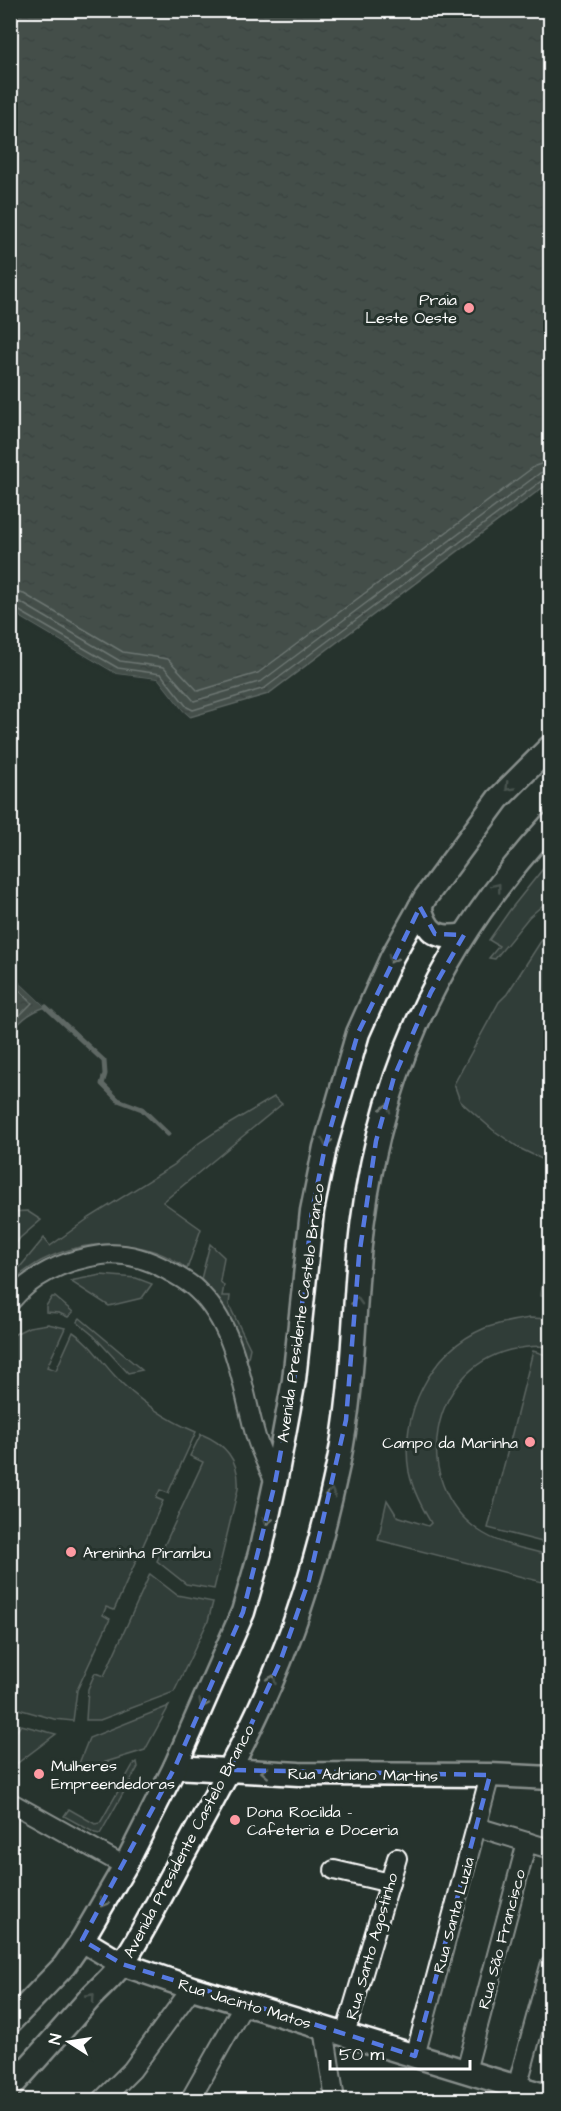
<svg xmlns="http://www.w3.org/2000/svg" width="561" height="2111" font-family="'Architects Daughter',sans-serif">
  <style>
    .grass { fill: #3e4944; stroke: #9ea4a2; stroke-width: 1.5 }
    .water { fill: url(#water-ripples); stroke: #a4a9a7; stroke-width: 1.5 }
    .pier { fill: #26332d }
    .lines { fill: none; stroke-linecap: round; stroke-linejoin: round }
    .shore { stroke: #c2c6c4; stroke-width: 1.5 }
    .stream { stroke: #a4a9a7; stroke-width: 5 }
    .minor-casing { stroke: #fff; stroke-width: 22 }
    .major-casing { stroke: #fff; stroke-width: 27 }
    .minor { stroke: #26332d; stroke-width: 18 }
    .major { stroke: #26332d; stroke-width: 22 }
    .oneway { stroke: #727a76 }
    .marked { fill: none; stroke: #567ae2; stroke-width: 4.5; stroke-dasharray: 12 8; stroke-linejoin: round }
    .poi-dot { fill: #ff9aa2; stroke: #26332d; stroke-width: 2 }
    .labels { text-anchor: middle; stroke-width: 6; stroke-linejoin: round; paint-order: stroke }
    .poi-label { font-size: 16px; fill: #fff; stroke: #26332d; text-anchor: start }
    .street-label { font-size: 16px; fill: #fff; stroke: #26332d }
  </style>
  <defs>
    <pattern id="water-ripples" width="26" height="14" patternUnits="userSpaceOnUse" patternTransform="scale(1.5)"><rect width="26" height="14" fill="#67706c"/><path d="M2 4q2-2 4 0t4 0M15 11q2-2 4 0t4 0" fill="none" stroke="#575a59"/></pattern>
  </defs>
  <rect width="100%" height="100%" fill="#26332d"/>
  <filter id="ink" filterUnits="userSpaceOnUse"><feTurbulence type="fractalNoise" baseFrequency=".0167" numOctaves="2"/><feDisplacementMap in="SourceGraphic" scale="12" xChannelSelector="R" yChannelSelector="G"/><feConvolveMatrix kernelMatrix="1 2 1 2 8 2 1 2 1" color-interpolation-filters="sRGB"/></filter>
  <g filter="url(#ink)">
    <!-- grass -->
    <g class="grass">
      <path d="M 550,860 L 550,899 L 529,917 L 495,959 L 489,958 L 499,946 L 489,940 L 510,910 Z"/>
      <path d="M 550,929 L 550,1163 L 521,1149 L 493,1130 L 460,1101 L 454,1084 L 499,1002 L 507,994 L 543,938 Z"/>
      <path d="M 274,1097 L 282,1104 L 163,1202 L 201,1229 L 187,1269 C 146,1237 86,1238 41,1261 C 30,1267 20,1275 11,1282 L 11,1278 L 44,1238 L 50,1246 L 89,1218 L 174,1165 L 199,1143 L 214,1133 Z"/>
      <path d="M 27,1211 L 41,1220 L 20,1238 L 11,1251 L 11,1212 Z"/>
      <path d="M 550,1216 L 550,1298 L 541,1296 Z"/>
      <path d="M 210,1244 L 224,1257 L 220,1281 L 224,1286 L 222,1296 L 230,1296 L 229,1305 L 250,1348 L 247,1362 L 216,1297 L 201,1279 Z"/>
      <path d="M 101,1275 L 136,1278 L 152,1284 L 142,1298 L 109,1306 L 70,1281 Z"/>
      <path d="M 52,1297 L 55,1297 L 73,1312 L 68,1317 L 59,1313 L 46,1312 L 46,1306 Z"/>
      <path d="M 80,1318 L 142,1370 L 128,1373 L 94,1336 L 77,1322 Z"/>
      <path d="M 530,1318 L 550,1319 L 550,1347 C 537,1345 523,1347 510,1350 C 429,1370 410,1483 478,1530 C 499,1545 526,1549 550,1555 L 550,1584 L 378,1540 L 387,1500 L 397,1516 L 428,1526 L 431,1523 C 422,1507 413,1491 409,1472 C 399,1415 430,1351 485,1328 C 500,1323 515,1320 530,1318 Z"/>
      <path d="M 48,1324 L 65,1328 L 47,1367 L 56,1370 L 73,1332 C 90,1343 101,1361 115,1376 C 136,1399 167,1420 196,1432 L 168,1493 L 160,1490 L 156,1498 L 163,1501 L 114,1610 L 106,1607 L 103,1615 L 110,1619 L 77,1690 L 73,1721 L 54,1719 L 11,1707 L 11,1336 L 29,1327 Z"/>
      <path d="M 533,1351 L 550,1356 L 550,1544 L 488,1528 Z"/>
      <path d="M 201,1434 C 226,1444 240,1462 238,1489 L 214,1589 L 186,1584 L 157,1561 L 203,1462 L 190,1456 Z"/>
      <path d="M 150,1574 L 177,1595 L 213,1602 L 208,1621 L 174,1692 L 100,1720 L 86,1720 L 88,1689 L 95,1673 L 104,1676 Z"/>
      <path d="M 169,1706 L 145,1750 L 76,1771 L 89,1738 Z"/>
      <path d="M 21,1725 L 56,1734 L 11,1768 L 11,1739 Z"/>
      <path d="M 137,1762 L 138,1767 L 100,1834 L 95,1833 L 64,1816 L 69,1809 L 95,1824 L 100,1823 L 133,1765 Z"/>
    </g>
    <!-- water -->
    <g class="water">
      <path d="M 10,11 L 550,11 L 550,482 L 268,694 L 190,717 L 183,711 L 158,679 L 116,674 L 11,612 Z"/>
      <path d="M 11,974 L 46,1007 C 32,1011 14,1023 11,1038 Z"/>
    </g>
    <!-- pier -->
    <g class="pier">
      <path d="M 11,612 L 116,674 L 158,679 L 183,711 L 192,719 L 188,719 L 181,713 L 157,682 L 115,677 L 11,616 Z"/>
      <path d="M 10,971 L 48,1004 L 48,1009 L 11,974 Z"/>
    </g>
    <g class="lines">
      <!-- shore -->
      <g class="shore">
        <path d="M 10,591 L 24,594 L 123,652 L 168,659 L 198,691 L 258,673 L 535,466 L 550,461"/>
        <path d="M 10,600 L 20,602 L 120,661 L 164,667 L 194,701 L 262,681 L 540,473 L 550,470"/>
        <path d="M 10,608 L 16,609 L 118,668 L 161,674 L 187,707 L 193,710 L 265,688 L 544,479 L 550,478"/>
        <path d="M 10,981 L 32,1003 L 10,1025"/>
      </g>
      <!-- stream -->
      <path class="stream" d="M 46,1007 L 104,1061 L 105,1074 L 102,1084 L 118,1100 L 142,1109 L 168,1134"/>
      <!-- minor casing -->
      <g class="minor-casing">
        <g id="minor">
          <path d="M 10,1302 C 33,1274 66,1260 101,1255 C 125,1252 147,1259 167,1270 C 177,1276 189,1282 197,1290 C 237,1327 242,1389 256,1437 C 261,1453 269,1468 275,1483"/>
          <path d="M 10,1802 L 125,1866"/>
          <path d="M 477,1827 L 550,1849"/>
          <path d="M 334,1870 L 390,1883"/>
          <path d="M 324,2028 L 335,2100"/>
          <path d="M 345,2034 L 397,1858"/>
          <path d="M 415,2056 L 490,1775"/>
          <path d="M 466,2071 L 527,1842"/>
          <path d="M 517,2087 L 550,1966"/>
          <path d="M 102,2100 L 132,2070 L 192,1988"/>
          <path d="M 190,2100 L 244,2004"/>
        </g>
      </g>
      <!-- major casing -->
      <g class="major-casing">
        <g id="major">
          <path d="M 420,907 C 427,933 437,940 464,935"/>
          <path d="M 175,1767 L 299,1774 L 490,1775 L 550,1778"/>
          <path d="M 82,1940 L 122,1964 L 192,1988 L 550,2097"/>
          <path d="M 10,2022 L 64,1966 L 82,1940 L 125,1866 L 175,1767 L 243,1612 L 260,1553 L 275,1483 L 294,1380 L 312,1211 L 325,1147 L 358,1033 L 392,957 L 425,898 L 498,799 L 550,747"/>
          <path d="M 10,2088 C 37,2058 64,2028 90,1998 C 101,1986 115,1975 124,1961 C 146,1928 163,1891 182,1857 C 217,1793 253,1729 280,1661 C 306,1598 324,1531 338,1465 C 353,1395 353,1325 359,1255 C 374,1085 435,950 550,825"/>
        </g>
      </g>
      <!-- minor -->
      <use href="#minor" class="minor"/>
      <!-- major -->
      <use href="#major" class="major"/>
    </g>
    <!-- one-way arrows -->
    <defs><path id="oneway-chevron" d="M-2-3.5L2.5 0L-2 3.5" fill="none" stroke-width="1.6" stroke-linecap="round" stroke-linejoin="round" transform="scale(1.5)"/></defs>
    <g class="oneway">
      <use href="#oneway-chevron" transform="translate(509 787) rotate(134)"/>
      <use href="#oneway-chevron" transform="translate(497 887) rotate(-52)"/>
      <use href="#oneway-chevron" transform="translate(392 959) rotate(116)"/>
      <use href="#oneway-chevron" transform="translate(386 1108) rotate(-74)"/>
      <use href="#oneway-chevron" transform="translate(326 1142) rotate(104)"/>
      <use href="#oneway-chevron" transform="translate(357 1301) rotate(-87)"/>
      <use href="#oneway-chevron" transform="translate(331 1493) rotate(-76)"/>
      <use href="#oneway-chevron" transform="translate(267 1521) rotate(103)"/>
      <use href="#oneway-chevron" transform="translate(272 1679) rotate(-65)"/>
      <use href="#oneway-chevron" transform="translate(203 1704) rotate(115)"/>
      <use href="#oneway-chevron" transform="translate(265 1772) rotate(-177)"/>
      <use href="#oneway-chevron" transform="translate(103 1903) rotate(120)"/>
      <use href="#oneway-chevron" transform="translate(91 1997) rotate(-48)"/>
    </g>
  </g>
  <!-- marked area -->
  <path d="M0 0H561V2111H0ZM 420,907 L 435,934 L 464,935 L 431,992 L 394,1077 L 376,1141 L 359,1256 L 346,1420 L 309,1580 L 280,1662 L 230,1770 L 490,1775 L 415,2056 L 122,1964 L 82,1940 L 175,1767 L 243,1612 L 275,1483 L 294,1380 L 312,1211 L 325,1147 L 358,1033 Z" fill="#26332d" fill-opacity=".55" fill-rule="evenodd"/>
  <path class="marked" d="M 420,907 L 435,934 L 464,935 L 431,992 L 394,1077 L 376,1141 L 359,1256 L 346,1420 L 309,1580 L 280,1662 L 230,1770 L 490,1775 L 415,2056 L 122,1964 L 82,1940 L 175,1767 L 243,1612 L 275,1483 L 294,1380 L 312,1211 L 325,1147 L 358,1033 Z"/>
  <!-- markers -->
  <g class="poi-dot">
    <circle cx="469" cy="308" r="6"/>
    <circle cx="530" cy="1442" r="6"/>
    <circle cx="71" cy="1552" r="6"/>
    <circle cx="39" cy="1774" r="6"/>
    <circle cx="235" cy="1820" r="6"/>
  </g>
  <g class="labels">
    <!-- poi labels -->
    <g class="poi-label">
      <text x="457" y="305" text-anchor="end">Praia<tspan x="457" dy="18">Leste Oeste</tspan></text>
      <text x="518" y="1448" text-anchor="end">Campo da Marinha</text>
      <text x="83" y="1558">Areninha Pirambu</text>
      <text x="51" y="1771">Mulheres<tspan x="51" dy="18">Empreendedoras</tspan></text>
      <text x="247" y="1817">Dona Rocilda -<tspan x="247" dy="18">Cafeteria e Doceria</tspan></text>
    </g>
    <!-- street labels -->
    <g class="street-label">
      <text transform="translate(300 1313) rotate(-82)" y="6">Avenida Presidente Castelo Branco</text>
      <text transform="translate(363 1774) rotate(1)" y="6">Rua Adriano Martins</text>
      <text transform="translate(188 1841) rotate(-62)" y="6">Avenida Presidente Castelo Branco</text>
      <text transform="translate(453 1915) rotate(-75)" y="6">Rua Santa Luzia</text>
      <text transform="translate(501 1939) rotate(-75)" y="6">Rua São Francisco</text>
      <text transform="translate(371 1946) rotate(-74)" y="6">Rua Santo Agostinho</text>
      <text transform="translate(245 2003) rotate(17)" y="6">Rua Jacinto Matos</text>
    </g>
  </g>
  <!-- margin -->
  <rect width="561" height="2111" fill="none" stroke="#26332d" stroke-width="36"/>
  <rect x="18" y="18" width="525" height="2075" fill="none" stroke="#fff" stroke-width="2" filter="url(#ink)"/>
  <!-- north arrow -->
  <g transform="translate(69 2042) rotate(282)" stroke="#26332d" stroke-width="4.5" paint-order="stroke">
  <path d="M0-4.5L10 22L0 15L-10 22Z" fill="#ffffff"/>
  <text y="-9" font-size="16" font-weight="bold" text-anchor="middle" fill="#ffffff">N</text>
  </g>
  <!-- scale -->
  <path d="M330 2060v9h140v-9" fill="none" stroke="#ffffff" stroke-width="3"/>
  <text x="339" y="2060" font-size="18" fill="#ffffff" stroke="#26332d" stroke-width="4.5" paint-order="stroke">50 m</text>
</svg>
